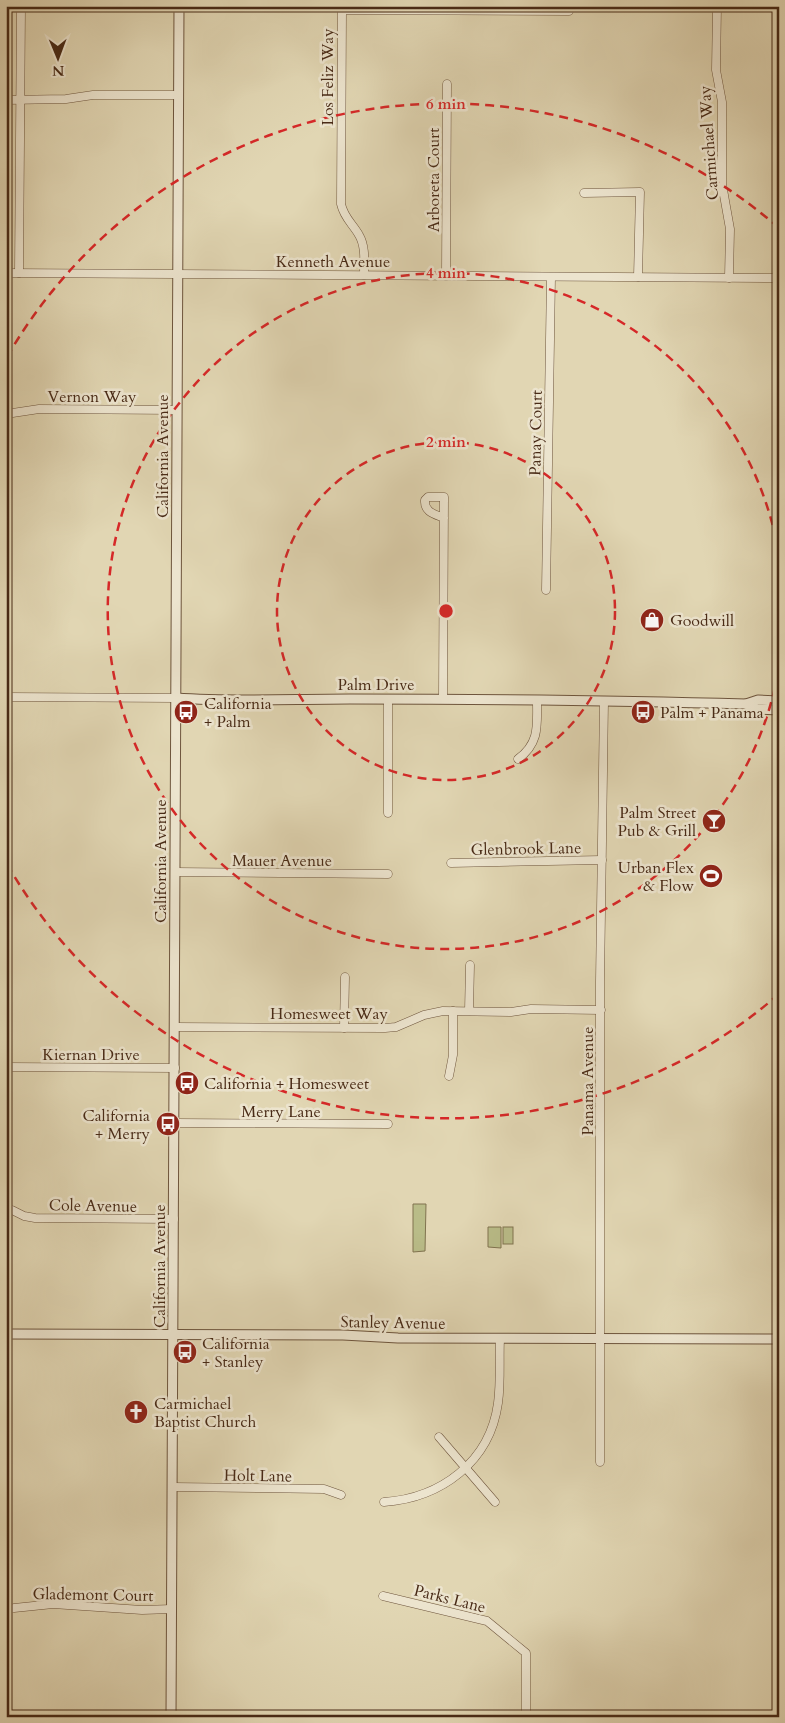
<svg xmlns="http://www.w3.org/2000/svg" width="785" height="1723" font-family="Cardo,serif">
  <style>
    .green { fill: #b9bc88; stroke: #80734f }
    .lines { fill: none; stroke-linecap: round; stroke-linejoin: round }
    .minor-casing { stroke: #6e553d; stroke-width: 9 }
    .tertiary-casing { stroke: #6e553d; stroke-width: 11 }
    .minor { stroke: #ece4ce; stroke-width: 8 }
    .tertiary { stroke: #ece4ce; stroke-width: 9 }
    .ring { fill: none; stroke: #d62828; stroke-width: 2.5; stroke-dasharray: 9 6 }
    .labels { text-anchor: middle; stroke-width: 5; stroke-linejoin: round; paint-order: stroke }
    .street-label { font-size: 16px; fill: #482a16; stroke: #ece4ce }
    .poi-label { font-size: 16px; fill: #482a16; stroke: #ece4ce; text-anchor: start }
    .centre { fill: #d62828; stroke: #ece4ce; stroke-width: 2.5 }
    .ring-label { font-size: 15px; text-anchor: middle; font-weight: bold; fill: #d62828; stroke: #ece4ce; stroke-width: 5; stroke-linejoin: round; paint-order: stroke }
  </style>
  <rect width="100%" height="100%" fill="#e1d6b3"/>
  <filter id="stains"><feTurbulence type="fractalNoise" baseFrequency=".004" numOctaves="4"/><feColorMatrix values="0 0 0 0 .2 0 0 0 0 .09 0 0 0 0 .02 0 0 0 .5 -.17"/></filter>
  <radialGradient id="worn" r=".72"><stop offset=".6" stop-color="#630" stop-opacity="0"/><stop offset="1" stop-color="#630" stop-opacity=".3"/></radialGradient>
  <!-- green -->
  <g class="green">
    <path d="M 413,1204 L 426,1204 L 425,1251 L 413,1252 Z"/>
    <path d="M 488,1227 L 501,1227 L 501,1248 L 488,1247 Z"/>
    <rect x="503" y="1227" width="10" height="17"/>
  </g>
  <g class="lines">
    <!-- minor casing -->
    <g class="minor-casing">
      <g id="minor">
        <path d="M 717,6 L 716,70 L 722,102 L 722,184 L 730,229 L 729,278"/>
        <path d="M 6,100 L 66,99 L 93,95 L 179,95"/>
        <path d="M 584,193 L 640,192 L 638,277"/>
        <path d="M 6,273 L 779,278"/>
        <path d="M 19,273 L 21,6"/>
        <path d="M 364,275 C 364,262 366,247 359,235 C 353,224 344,218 341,204 L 342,10 L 569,11"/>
        <path d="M 446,276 L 447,84"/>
        <path d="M 6,414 L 39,409 L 177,410"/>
        <path d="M 546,590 L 551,277"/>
        <path d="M 6,697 L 176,698"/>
        <path d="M 443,699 L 444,497 L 428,497 L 425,500 C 424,512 434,514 444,518"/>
        <path d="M 518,759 C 540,743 537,725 537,700"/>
        <path d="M 6,783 L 6,769"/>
        <path d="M 388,813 L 388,699"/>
        <path d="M 451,863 L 602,860"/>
        <path d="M 175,872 L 388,874"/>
        <path d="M 469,1011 L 470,965"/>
        <path d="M 175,1027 L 385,1028 L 396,1027 L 424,1015 L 443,1011 L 511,1012 L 531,1009 L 601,1010"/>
        <path d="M 344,1028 L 345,977"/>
        <path d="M 6,1067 L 175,1068"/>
        <path d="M 449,1076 L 453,1055 L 453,1011"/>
        <path d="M 175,1123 L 388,1124"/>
        <path d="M 12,1210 L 24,1216 L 35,1218 L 174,1219"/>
        <path d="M 439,1437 L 495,1502"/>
        <path d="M 600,1462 L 600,982 L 604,701"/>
        <path d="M 173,1487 L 324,1489 L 341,1495"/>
        <path d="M 384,1502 C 441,1498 490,1462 498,1403 C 501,1382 499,1360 500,1338"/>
        <path d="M 383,1596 L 487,1621 L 526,1653 L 526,1717"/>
        <path d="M 14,1608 L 53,1604 L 142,1610 L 172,1609"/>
      </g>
    </g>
    <!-- tertiary casing -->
    <g class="tertiary-casing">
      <g id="tertiary">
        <path d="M 176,698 C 234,702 291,699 350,699 C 482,699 614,700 746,704 L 758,700 L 779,701"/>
        <path d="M 746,704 L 757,709 L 779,710"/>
        <path d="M 6,1334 L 343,1335 L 398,1338 L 779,1339"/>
        <path d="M 171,1717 L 179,6"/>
      </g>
    </g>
    <!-- minor -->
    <use href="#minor" class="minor"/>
    <!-- tertiary -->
    <use href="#tertiary" class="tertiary"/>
  </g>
  <!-- distance rings -->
  <g class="ring">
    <circle cx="446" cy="611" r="169"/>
    <path d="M778 673A338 338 0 1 1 778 549"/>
    <path d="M779 994A507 507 0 0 1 7 864M7 357A507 507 0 0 1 779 228"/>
  </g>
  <!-- icons -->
  <defs>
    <g id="shop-disc" transform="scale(1.25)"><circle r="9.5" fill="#8f2418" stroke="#ece4ce"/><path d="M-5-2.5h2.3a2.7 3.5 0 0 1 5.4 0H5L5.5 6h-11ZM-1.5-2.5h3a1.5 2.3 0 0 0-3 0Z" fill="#fff"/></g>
    <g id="bus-disc" transform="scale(1.25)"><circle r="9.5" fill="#8f2418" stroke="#ece4ce"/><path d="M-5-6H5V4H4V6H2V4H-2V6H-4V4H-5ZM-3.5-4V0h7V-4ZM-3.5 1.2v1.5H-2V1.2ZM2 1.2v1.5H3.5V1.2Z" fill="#fff"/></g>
    <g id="bar-disc" transform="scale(1.25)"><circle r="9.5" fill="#8f2418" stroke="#ece4ce"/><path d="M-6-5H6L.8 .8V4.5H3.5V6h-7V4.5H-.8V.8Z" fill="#fff"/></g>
    <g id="stadium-disc" transform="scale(1.25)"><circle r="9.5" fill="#8f2418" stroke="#ece4ce"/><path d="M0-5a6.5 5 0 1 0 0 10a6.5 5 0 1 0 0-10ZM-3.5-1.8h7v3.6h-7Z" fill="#fff"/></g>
    <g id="church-disc" transform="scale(1.25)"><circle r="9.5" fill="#8f2418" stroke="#ece4ce"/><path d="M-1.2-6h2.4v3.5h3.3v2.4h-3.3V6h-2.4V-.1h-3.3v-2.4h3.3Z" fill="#fff"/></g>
  </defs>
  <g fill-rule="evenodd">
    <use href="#shop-disc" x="652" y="620"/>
    <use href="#bus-disc" x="186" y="712"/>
    <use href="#bus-disc" x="643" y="712"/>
    <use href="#bar-disc" x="714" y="821"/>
    <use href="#stadium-disc" x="711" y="876"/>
    <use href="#bus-disc" x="187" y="1083"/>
    <use href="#bus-disc" x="168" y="1124"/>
    <use href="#bus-disc" x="185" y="1352"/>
    <use href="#church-disc" x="136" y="1412"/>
  </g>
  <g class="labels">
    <!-- street labels -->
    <g class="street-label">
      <text transform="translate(327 77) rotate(-90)" y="6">Los Feliz Way</text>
      <text transform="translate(708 143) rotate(-94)" y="6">Carmichael Way</text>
      <text transform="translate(433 180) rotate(-90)" y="6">Arboreta Court</text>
      <text x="333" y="267">Kenneth Avenue</text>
      <text x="92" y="402">Vernon Way</text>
      <text transform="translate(535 433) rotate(-89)" y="6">Panay Court</text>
      <text transform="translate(162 456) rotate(-90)" y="6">California Avenue</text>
      <text x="376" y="690">Palm Drive</text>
      <text transform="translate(526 848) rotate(-1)" y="6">Glenbrook Lane</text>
      <text x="282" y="866">Mauer Avenue</text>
      <text transform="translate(160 861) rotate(-90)" y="6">California Avenue</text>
      <text x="329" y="1019">Homesweet Way</text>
      <text x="91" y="1060">Kiernan Drive</text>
      <text transform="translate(587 1081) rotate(-90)" y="6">Panama Avenue</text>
      <text x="281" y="1117">Merry Lane</text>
      <text transform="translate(93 1205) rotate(1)" y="6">Cole Avenue</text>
      <text transform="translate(159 1266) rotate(-90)" y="6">California Avenue</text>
      <text transform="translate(393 1322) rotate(1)" y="6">Stanley Avenue</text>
      <text transform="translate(258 1475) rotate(1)" y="6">Holt Lane</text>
      <text transform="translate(93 1594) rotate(1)" y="6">Glademont Court</text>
      <text transform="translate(450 1598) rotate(14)" y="6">Parks Lane</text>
    </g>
    <!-- poi labels -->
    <g class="poi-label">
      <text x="670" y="626">Goodwill</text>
      <text x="204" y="709">California<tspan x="204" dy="18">+ Palm</tspan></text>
      <text x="660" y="718">Palm + Panama</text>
      <text x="696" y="818" text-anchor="end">Palm Street<tspan x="696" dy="18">Pub &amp; Grill</tspan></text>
      <text x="694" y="873" text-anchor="end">Urban Flex<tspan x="694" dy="18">&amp; Flow</tspan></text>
      <text x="204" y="1089">California + Homesweet</text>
      <text x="150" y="1121" text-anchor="end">California<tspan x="150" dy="18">+ Merry</tspan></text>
      <text x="202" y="1349">California<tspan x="202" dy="18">+ Stanley</tspan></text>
      <text x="154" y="1409">Carmichael<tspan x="154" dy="18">Baptist Church</tspan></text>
    </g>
  </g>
  <circle cx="446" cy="611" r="8" class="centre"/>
  <g class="ring-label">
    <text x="446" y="109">6 min</text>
    <text x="446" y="278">4 min</text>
    <text x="446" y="447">2 min</text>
  </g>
  <!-- margin -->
  <rect width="785" height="1723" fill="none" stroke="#e1d6b3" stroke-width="25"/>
  <rect x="8" y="8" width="770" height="1708" fill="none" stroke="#482a16" stroke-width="2.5"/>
  <rect x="12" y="12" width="760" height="1698" fill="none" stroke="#482a16"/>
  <!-- north arrow -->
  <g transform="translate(58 58) rotate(179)" stroke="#ece4ce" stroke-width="4" paint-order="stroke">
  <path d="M0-4L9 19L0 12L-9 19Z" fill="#482a16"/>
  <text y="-8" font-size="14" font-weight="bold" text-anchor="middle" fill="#482a16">N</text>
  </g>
  <rect width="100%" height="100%" filter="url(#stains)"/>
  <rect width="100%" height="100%" fill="url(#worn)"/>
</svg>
